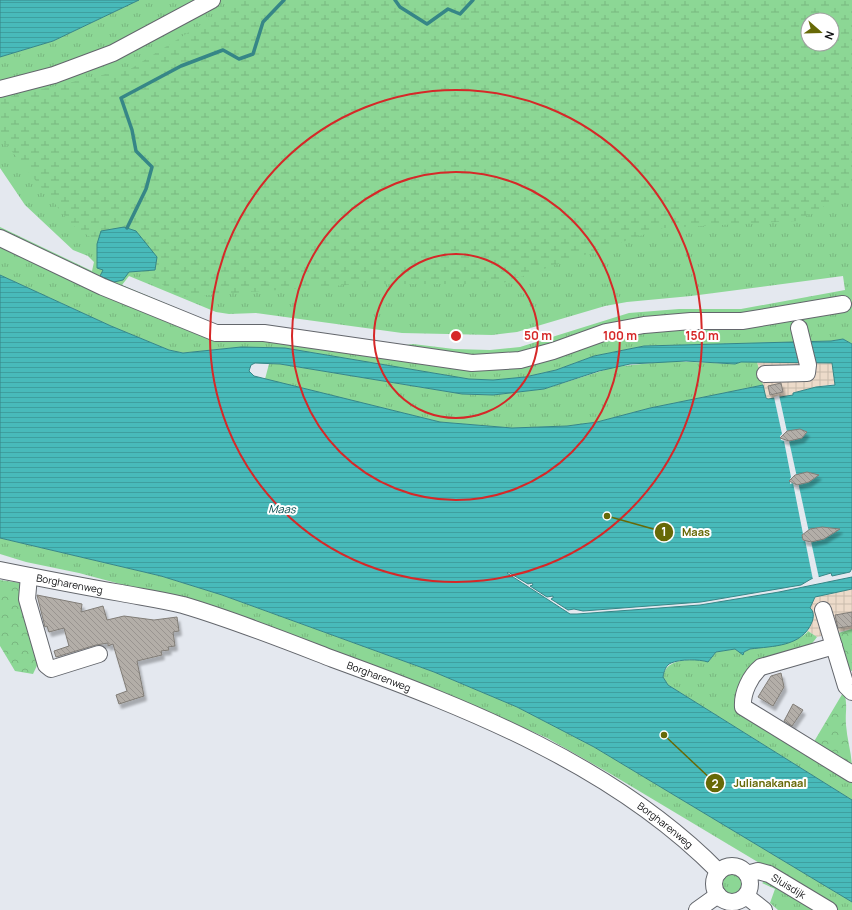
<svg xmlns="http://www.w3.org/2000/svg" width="852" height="910" font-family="Manrope,sans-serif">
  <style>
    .industrial { fill: url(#industrial-grid) }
    .grass { fill: url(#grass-tufts); fill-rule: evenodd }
    .forest { fill: url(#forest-crowns) }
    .wetland { fill: url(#wetland-marsh); fill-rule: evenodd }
    .water { fill: url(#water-rules); stroke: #368687; fill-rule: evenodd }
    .pier { fill: #e4e8ef }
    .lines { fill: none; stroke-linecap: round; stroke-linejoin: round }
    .stream { stroke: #368687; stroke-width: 3.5 }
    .building { fill: url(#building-back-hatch); stroke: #817d77; filter: url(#shadow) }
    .minor-casing { stroke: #63666c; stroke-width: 18 }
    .minor { stroke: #fff; stroke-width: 16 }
    .ring { fill: none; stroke: #d62828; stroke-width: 2 }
    .labels { text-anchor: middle; stroke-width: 4; stroke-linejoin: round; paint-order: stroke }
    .street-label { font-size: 10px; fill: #0d0e10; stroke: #fff }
    .water-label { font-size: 11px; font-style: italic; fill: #044b4c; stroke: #fff }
    .centre { fill: #d62828; stroke: #fff; stroke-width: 2 }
    .ring-label { font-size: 12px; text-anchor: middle; font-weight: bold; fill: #d62828; stroke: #fff; stroke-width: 4; stroke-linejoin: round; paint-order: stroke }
    .leader { fill: none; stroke: #676907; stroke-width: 1.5 }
    .callout-dot { fill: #676907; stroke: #fff; stroke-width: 1.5 }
    .mark-label { font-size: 12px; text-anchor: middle; font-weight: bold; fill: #fff }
    .callout-label { font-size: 11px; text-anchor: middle; font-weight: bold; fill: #676907; stroke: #fff; stroke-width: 4; stroke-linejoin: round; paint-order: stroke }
  </style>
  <defs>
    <pattern id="industrial-grid" width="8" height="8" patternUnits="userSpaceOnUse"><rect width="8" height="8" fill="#eddbca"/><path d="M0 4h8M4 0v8" fill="none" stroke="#cabbac"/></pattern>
    <pattern id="grass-tufts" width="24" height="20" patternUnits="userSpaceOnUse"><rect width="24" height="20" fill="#8cd795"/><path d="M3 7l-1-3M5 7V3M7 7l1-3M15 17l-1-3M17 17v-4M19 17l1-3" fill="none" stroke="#78b77f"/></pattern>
    <pattern id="forest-crowns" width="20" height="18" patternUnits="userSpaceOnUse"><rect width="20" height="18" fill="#8cd795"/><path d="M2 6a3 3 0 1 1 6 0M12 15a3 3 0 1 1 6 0" fill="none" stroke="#78b77f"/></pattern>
    <pattern id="wetland-marsh" width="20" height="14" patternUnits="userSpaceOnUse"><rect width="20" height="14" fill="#8cd795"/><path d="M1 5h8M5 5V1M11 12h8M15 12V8" fill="none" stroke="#78b77f"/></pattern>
    <pattern id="water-rules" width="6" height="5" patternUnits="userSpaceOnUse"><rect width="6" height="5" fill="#48baba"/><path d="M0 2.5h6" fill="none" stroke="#3e9f9f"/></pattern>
    <pattern id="building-back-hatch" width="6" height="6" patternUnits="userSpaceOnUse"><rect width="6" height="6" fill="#b3aea8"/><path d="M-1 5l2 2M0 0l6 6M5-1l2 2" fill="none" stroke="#999490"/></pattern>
    <filter id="shadow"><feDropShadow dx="2.5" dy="4.5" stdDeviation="1" flood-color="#0004"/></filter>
  </defs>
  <rect width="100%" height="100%" fill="#e4e8ef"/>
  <!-- industrial -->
  <g class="industrial">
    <path d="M 757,362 L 832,363 L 836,385 L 833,384 L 816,387 L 793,393 L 793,395 L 768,399 L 766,398 Z"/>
    <path d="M 852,589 L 852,629 L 817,637 L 808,631 L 813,616 L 810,608 L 815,597 Z"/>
  </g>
  <!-- grass -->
  <g class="grass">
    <path d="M 139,0 L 852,0 L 852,344 L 843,339 L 831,341 L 644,346 L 594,356 L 556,370 L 525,377 L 493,380 L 469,379 L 285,348 L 241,347 L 183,353 L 169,350 L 111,326 L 0,275 L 0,227 L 92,271 L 94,262 L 88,256 L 73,250 L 25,205 L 0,168 L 0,57 L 53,41 ZM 808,20 L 832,20 L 832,44 L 808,44 ZM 129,276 L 216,312 L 229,314 L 256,313 L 402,333 L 492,335 L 517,332 L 605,306 L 627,302 L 691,296 L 843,276 L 845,290 L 741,309 L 679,309 L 629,313 L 520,347 L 490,350 L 454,349 L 413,344 L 399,346 L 274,328 L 215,324 L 122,285 Z"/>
    <path d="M 670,361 L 735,364 L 741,362 L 757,362 L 763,385 L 650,408 L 597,422 L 567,426 L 512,428 L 440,422 L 265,379 L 269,364 L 280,364 L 462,394 L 493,395 L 544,389 L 614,367 Z"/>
    <path d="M 0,538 L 161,576 L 222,595 L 434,672 L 517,707 L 594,747 L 852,902 L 852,910 L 838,910 L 609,773 L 547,738 L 457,699 L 180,600 L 79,573 L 26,562 L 0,554 Z"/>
    <path d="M 808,631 L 817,637 C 804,657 774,661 752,668 L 737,694 L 852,776 L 852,800 L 668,685 L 663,677 C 666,657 693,659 709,661 L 716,652 L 735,649 L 743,654 C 751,642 793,650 808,631 Z"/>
    <circle cx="732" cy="885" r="12"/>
    <path d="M 765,881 L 770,881 L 817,910 L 778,910 L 770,903 L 775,889 L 762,883 Z"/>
  </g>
  <!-- forest -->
  <g class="forest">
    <path d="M 0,580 L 21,583 L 41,657 L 33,674 L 15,671 L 0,646 Z"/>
    <path d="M 852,629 L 852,671 L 844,669 L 835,634 Z"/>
    <path d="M 844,691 C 848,707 845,711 846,725 C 847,740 852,754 852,769 L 812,745 Z"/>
  </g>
  <!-- wetland -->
  <path class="wetland" d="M 240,0 L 852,0 L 852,191 L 797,221 L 663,228 L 500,284 L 361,284 L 181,297 L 72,225 L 0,137 L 0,99 L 132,68 ZM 808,20 L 832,20 L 832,44 L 808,44 Z"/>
  <!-- water -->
  <g class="water">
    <path d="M 0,0 L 139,0 L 53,41 L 0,57 Z"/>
    <path d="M 124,227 L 136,231 L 157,257 L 155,270 L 129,272 L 123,280 L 114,282 L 100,276 L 103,270 L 97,268 L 97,244 L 101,231 Z"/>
    <path d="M 0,275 L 111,326 L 169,350 L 183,353 L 241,347 L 285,348 L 469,379 L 493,380 L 525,377 L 556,370 L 594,356 L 644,346 L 831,341 L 843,339 L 852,344 L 852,568 L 850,572 L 832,576 L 831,573 L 811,579 L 801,585 L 701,602 L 583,611 L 574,609 L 568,610 L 551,599 L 553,598 L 553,596 L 547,597 L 530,586 L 533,585 L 532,583 L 528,584 L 508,572 L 507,573 L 570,614 L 577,614 L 700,605 L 779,592 L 852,577 L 852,589 L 815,597 L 810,608 C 814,611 814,617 812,622 C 802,647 773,646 750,649 L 744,652 L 743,655 L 735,649 L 716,652 L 708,662 C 699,659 680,659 671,663 C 666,665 664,671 663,677 L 668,685 L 852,800 L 852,902 L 594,747 L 517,707 L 434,672 L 222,595 L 161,576 L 0,538 ZM 686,361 L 735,364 L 741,362 L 832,363 L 835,385 L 816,387 L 793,393 L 793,395 L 768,399 L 766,398 L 763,385 L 650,408 L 597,422 L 567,426 L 512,428 L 440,422 L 254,376 L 249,371 L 251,365 L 255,363 L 280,364 L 462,394 L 493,395 L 544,389 L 599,371 L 630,364 Z"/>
  </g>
  <!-- pier -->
  <path class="pier" d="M 779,395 L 819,578 L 813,580 L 805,540 L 803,541 L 802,535 L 803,534 L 793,483 L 790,484 L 790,479 L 791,477 L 784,441 L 781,440 L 780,436 L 782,434 L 774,397 Z"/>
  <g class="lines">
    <!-- stream -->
    <g class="stream">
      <path d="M 395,0 L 400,7 L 427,24 L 448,9 L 460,14 L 473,0"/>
      <path d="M 127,228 L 146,189 L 152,167 L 136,151 L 132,130 L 121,98 L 181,66 L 223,50 L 239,59 L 253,54 L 263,22 L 284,0"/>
    </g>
  </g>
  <!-- building -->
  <g class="building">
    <path d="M 781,383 L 783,392 L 770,395 L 768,386 Z"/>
    <path d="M 800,429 L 807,432 L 802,438 L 789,441 L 780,438 L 787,431 Z"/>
    <path d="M 807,472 L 819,475 L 809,482 L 797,485 L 789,481 L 795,475 Z"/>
    <path d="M 822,527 L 840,529 L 824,539 L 811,542 L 803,540 L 802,535 L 810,529 Z"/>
    <path d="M 37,595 L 82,604 L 81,612 L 103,606 L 107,620 L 124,616 L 154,620 L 177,617 L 179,631 L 173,632 L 175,646 L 168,647 L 169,650 L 161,651 L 162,655 L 137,661 L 144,696 L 119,704 L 116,695 L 127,691 L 113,644 L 108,646 L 108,643 L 96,645 L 56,657 L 54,651 L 69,646 L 64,628 L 49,632 L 47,626 L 45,627 Z"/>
    <path d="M 852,612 L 852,626 L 838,628 L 835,615 Z"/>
    <path d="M 781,673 L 784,687 L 773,706 L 758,697 L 771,676 Z"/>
    <path d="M 793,704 L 803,710 L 792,726 L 784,721 Z"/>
  </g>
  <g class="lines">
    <!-- minor casing -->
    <g class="minor-casing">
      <g id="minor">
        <path d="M 0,89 L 54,75 L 113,53 L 212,0"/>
        <path d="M 0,238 L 103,287 L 216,333 L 264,333 L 472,363 L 520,360 L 553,351 L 606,332 L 644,325 L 691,321 L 742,321 L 843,304"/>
        <path d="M 765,374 L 807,373 L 808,365 L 799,328"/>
        <path id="s1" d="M 0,570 C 40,578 81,586 121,593 C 142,597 163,600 183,605 C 234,620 284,640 333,659 C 470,709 615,766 719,872"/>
        <path d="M 29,576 L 27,599 L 46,665 L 51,669 L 99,654"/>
        <path d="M 823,610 L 846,686 L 852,692"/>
        <path d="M 834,646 L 761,667 C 750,676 742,693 743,707 L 852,774"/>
        <circle cx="732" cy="884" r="18"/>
        <path id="s2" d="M 747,874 L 758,871 L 769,874 L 829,910"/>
        <path d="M 746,896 L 764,910"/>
        <path d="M 697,910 L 718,895"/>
      </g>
    </g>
    <!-- minor -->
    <use href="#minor" class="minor"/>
  </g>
  <!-- distance rings -->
  <g class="ring">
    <circle cx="456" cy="336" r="82"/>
    <circle cx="456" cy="336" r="164"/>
    <circle cx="456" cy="336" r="246"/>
  </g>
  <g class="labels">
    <!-- street labels -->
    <g class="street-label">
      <text dy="4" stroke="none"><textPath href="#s1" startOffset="71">Borgharenweg</textPath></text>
      <text dy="4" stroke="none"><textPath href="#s1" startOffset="395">Borgharenweg</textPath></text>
      <text dy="4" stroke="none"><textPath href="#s1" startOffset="719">Borgharenweg</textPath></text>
      <text dy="4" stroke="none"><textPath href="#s2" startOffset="46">Sluisdijk</textPath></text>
    </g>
    <!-- water labels -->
    <g class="water-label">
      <text transform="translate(282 509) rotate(1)" y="4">Maas</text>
    </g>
  </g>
  <circle cx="456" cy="336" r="6" class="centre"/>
  <g class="ring-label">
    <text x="538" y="340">50 m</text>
    <text x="620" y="340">100 m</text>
    <text x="702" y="340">150 m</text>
  </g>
  <!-- callouts -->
  <path class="leader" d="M607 516L664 532M664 735L715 783"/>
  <g class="callout-dot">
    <circle cx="607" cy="516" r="4"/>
    <circle cx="664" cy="735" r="4"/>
    <circle cx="664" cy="532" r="10"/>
    <circle cx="715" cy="783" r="10"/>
  </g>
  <g class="mark-label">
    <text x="664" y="536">1</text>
    <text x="715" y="788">2</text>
  </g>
  <g class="callout-label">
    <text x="696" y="536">Maas</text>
    <text x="770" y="787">Julianakanaal</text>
  </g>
  <!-- north arrow -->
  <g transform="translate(820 32) rotate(110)"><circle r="19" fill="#ffffff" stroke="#9e9f9f"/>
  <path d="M0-3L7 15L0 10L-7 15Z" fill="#676907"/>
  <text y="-6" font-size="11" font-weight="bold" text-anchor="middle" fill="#0d0e10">N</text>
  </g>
</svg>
